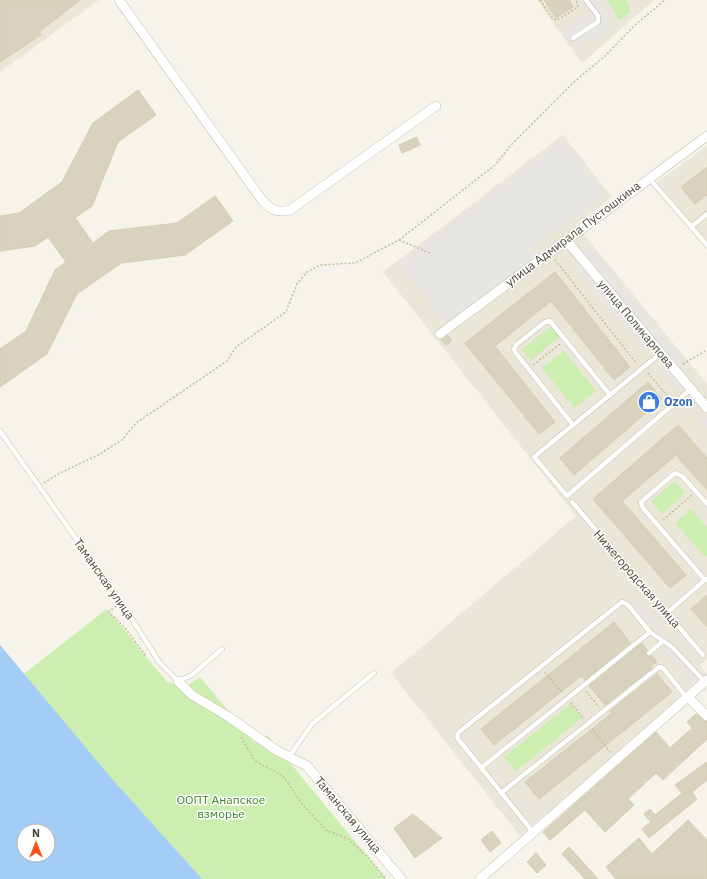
<svg xmlns="http://www.w3.org/2000/svg" width="707" height="879" font-family="'IBM Plex Sans',sans-serif">
  <style>
    .residential { fill: #ebe7d8 }
    .green { fill: #cceeb0 }
    .parking { fill: #e8e6e2 }
    .water { fill: #a3ccf7; fill-rule: evenodd }
    .building { fill: #d9d2bf; stroke: #d5cbb1 }
    .lines { fill: none; stroke-linecap: round; stroke-linejoin: round }
    .lane-casing { stroke: #c3beac; stroke-width: 5.5 }
    .street-casing { stroke: #c3beac; stroke-width: 10 }
    .path { stroke: #c6bc9c; stroke-width: 1.5; stroke-dasharray: 2 2; stroke-linecap: butt }
    .lane { stroke: #fff; stroke-width: 4.5 }
    .street { stroke: #fff; stroke-width: 9 }
    .labels { text-anchor: middle; stroke-width: 3; stroke-linejoin: round; paint-order: stroke }
    .street-label { font-size: 12px; fill: #4c4637; stroke: #fff }
    .shop-label { font-size: 12px; font-weight: bold; fill: #366cbe; stroke: #fff; text-anchor: start }
    .park-label { font-size: 12px; fill: #3e8424; stroke: #fff }
  </style>
  <rect width="100%" height="100%" fill="#f6f4ea"/>
  <!-- residential -->
  <g class="residential">
    <path d="M 0,0 L 99,0 L 0,72 Z"/>
    <path d="M 537,0 L 654,0 L 582,63 Z"/>
    <path d="M 563,135 L 612,197 L 576,225 L 707,384 L 707,659 L 700,665 L 707,674 L 707,677 L 520,836 L 391,673 L 576,516 L 383,272 Z"/>
    <path d="M 707,146 L 707,250 L 652,186 Z"/>
  </g>
  <!-- green -->
  <g class="green">
    <path d="M 607,0 L 626,0 L 631,12 L 619,20 Z"/>
    <path d="M 551,327 L 559,337 L 531,360 L 522,349 Z"/>
    <path d="M 564,351 L 596,391 L 574,408 L 542,368 Z"/>
    <path d="M 675,481 L 685,493 L 662,514 L 651,501 Z"/>
    <path d="M 691,509 L 707,527 L 707,556 L 705,557 L 675,523 Z"/>
    <path d="M 107,609 L 167,682 L 187,686 L 200,677 L 256,744 L 267,735 L 386,879 L 191,879 L 16,680 Z"/>
    <path d="M 570,704 L 582,718 L 516,771 L 504,757 Z"/>
  </g>
  <!-- parking -->
  <g class="parking">
    <path d="M 590,0 L 598,0 L 614,26 L 575,52 L 561,30 L 595,9 Z"/>
    <path d="M 562,141 L 603,195 L 531,249 L 537,257 L 446,325 L 399,262 Z"/>
    <path d="M 588,248 L 688,367 L 683,371 L 584,252 Z"/>
    <path d="M 574,259 L 648,347 L 644,350 L 570,262 Z"/>
    <path d="M 667,368 L 684,389 L 679,392 L 662,372 Z"/>
    <path d="M 690,399 L 707,419 L 707,428 L 685,402 Z"/>
    <path d="M 638,598 L 663,628 L 658,633 L 633,602 Z"/>
    <path d="M 665,644 L 698,679 L 694,682 L 662,647 Z"/>
    <path d="M 495,765 L 505,778 L 500,782 L 490,770 Z"/>
    <path d="M 518,794 L 532,811 L 527,816 L 513,799 Z"/>
  </g>
  <!-- water -->
  <path class="water" d="M 0,645 L 112,779 L 202,879 L 0,879 ZM 24,831 L 48,831 L 48,855 L 24,855 Z"/>
  <!-- building -->
  <g class="building">
    <path d="M 0,0 L 80,0 L 39,32 L 41,35 L 0,62 Z"/>
    <path d="M 544,0 L 569,0 L 573,7 L 556,18 Z"/>
    <path d="M 138,90 L 156,115 L 118,142 L 92,206 L 75,218 L 93,243 L 109,231 L 177,223 L 215,196 L 233,221 L 185,255 L 121,263 L 77,294 L 47,354 L 0,387 L 0,349 L 26,331 L 55,270 L 66,262 L 48,237 L 35,246 L 0,251 L 0,216 L 19,213 L 62,182 L 93,123 Z"/>
    <path d="M 417,137 L 420,145 L 402,153 L 399,145 Z"/>
    <path d="M 707,167 L 707,195 L 695,204 L 681,187 Z"/>
    <path d="M 555,272 L 630,367 L 614,380 L 551,301 L 495,346 L 555,422 L 539,434 L 465,343 Z"/>
    <path d="M 448,336 L 452,341 L 446,345 L 441,340 Z"/>
    <path d="M 648,382 L 662,399 L 574,475 L 560,458 Z"/>
    <path d="M 678,425 L 707,458 L 707,490 L 676,455 L 622,501 L 686,575 L 670,588 L 593,499 Z"/>
    <path d="M 707,595 L 707,627 L 691,609 Z"/>
    <path d="M 614,622 L 630,643 L 585,680 L 581,676 L 494,745 L 481,729 Z"/>
    <path d="M 642,643 L 647,650 L 646,655 L 652,656 L 657,662 L 651,666 L 652,668 L 605,705 L 589,686 Z"/>
    <path d="M 657,674 L 672,692 L 539,799 L 525,782 L 612,713 L 610,711 Z"/>
    <path d="M 696,714 L 707,722 L 707,739 L 663,780 L 656,773 L 628,799 L 634,805 L 605,832 L 585,810 L 550,840 L 543,832 L 656,732 L 670,748 L 692,728 L 687,722 Z"/>
    <path d="M 707,762 L 707,780 L 692,792 L 697,799 L 649,838 L 642,829 L 651,822 L 644,814 L 650,809 L 655,815 L 682,793 L 675,785 Z"/>
    <path d="M 413,814 L 442,838 L 415,858 L 394,828 Z"/>
    <path d="M 688,820 L 707,840 L 707,879 L 616,879 L 606,867 L 639,838 L 652,854 Z"/>
    <path d="M 492,831 L 501,843 L 490,852 L 481,840 Z"/>
    <path d="M 569,847 L 598,879 L 585,879 L 562,854 Z"/>
    <path d="M 536,853 L 546,865 L 537,873 L 527,862 Z"/>
  </g>
  <g class="lines">
    <!-- lane casing -->
    <g class="lane-casing">
      <g id="lane">
        <path d="M 573,38 L 598,22 L 598,16 L 586,0"/>
        <path d="M 649,178 L 707,245"/>
        <path d="M 691,227 L 707,214"/>
        <path d="M 661,353 L 534,457 L 567,496 L 691,389"/>
        <path d="M 573,425 L 515,352 L 514,349 L 516,345 L 545,322 L 550,321 L 610,395"/>
        <path d="M 0,431 L 123,605 L 159,662 L 178,681 L 192,675 L 222,649"/>
        <path d="M 572,502 L 703,655"/>
        <path d="M 705,580 L 643,508 L 641,502 L 675,473 L 682,476 L 707,504"/>
        <path d="M 667,613 L 706,579"/>
        <path d="M 649,653 L 663,641"/>
        <path d="M 289,757 L 312,724 L 374,673"/>
        <path d="M 481,768 L 650,632"/>
        <path d="M 501,793 L 659,667 L 663,668 L 687,698"/>
        <path d="M 533,832 L 458,739 L 457,736 L 459,732 L 622,602 L 628,605 L 650,632 L 672,647 L 705,682"/>
      </g>
    </g>
    <!-- street casing -->
    <g class="street-casing">
      <g id="street">
        <path d="M 119,0 L 262,200 C 271,210 277,213 290,210 L 436,106"/>
        <path d="M 566,240 L 707,408"/>
        <path d="M 440,334 L 707,136"/>
        <path d="M 178,681 L 192,695 L 229,717 L 276,750 L 307,766 L 401,879"/>
        <path d="M 688,697 L 707,716"/>
        <path d="M 480,879 L 707,680"/>
      </g>
    </g>
    <!-- path -->
    <g class="path">
      <path d="M 540,0 L 553,19 L 557,20 L 578,7 L 576,0"/>
      <path d="M 399,240 L 495,165 L 512,144 L 574,82 L 605,56 L 635,25 L 665,0"/>
      <path d="M 555,260 L 637,364"/>
      <path d="M 683,364 L 707,350"/>
      <path d="M 533,365 L 560,344"/>
      <path d="M 648,373 L 670,399"/>
      <path d="M 44,483 L 60,473 L 98,455 L 122,440 L 136,423 L 227,361 L 236,347 L 286,312 L 297,284 L 307,272 L 320,265 L 355,263 L 399,240 L 430,253"/>
      <path d="M 663,520 L 692,495"/>
      <path d="M 116,606 L 109,612 L 125,628 L 146,656"/>
      <path d="M 545,672 L 563,694"/>
      <path d="M 586,691 L 599,707"/>
      <path d="M 571,703 L 584,719"/>
      <path d="M 592,729 L 611,753"/>
      <path d="M 241,737 L 255,761 L 283,776 L 303,805 L 326,830 L 348,839 L 368,857 L 386,879"/>
    </g>
    <!-- lane -->
    <use href="#lane" class="lane"/>
    <!-- street -->
    <use href="#street" class="street"/>
  </g>
  <!-- icons -->
  <defs>
    <g id="shop-disc" transform="scale(1.15)"><circle r="9.5" fill="#3f7fe0" stroke="#fff"/><path d="M-5-2.5h2.3a2.7 3.5 0 0 1 5.4 0H5L5.5 6h-11ZM-1.5-2.5h3a1.5 2.3 0 0 0-3 0Z" fill="#fff"/></g>
  </defs>
  <g fill-rule="evenodd">
    <use href="#shop-disc" x="649" y="402"/>
  </g>
  <g class="labels">
    <!-- street labels -->
    <g class="street-label">
      <text transform="translate(573 234) rotate(-37)" y="4">улица Адмирала Пустошкина</text>
      <text transform="translate(636 324) rotate(50)" y="4">улица Поликарпова</text>
      <text transform="translate(104 579) rotate(55)" y="4">Таманская улица</text>
      <text transform="translate(637 579) rotate(49)" y="4">Нижегородская улица</text>
      <text transform="translate(348 815) rotate(50)" y="4">Таманская улица</text>
    </g>
    <!-- shop labels -->
    <g class="shop-label">
      <text x="664" y="406">Ozon</text>
    </g>
    <!-- park labels -->
    <g class="park-label">
      <text x="221" y="804">ООПТ Анапское<tspan x="221" dy="14">взморье</tspan></text>
    </g>
  </g>
  <!-- north arrow -->
  <g transform="translate(36 843)"><circle r="19" fill="#ffffff" stroke="#b7b5af"/>
  <path d="M0-3L7 15L0 10L-7 15Z" fill="#ff5419"/>
  <text y="-6" font-size="11" font-weight="bold" text-anchor="middle" fill="#4c4637">N</text>
  </g>
</svg>
